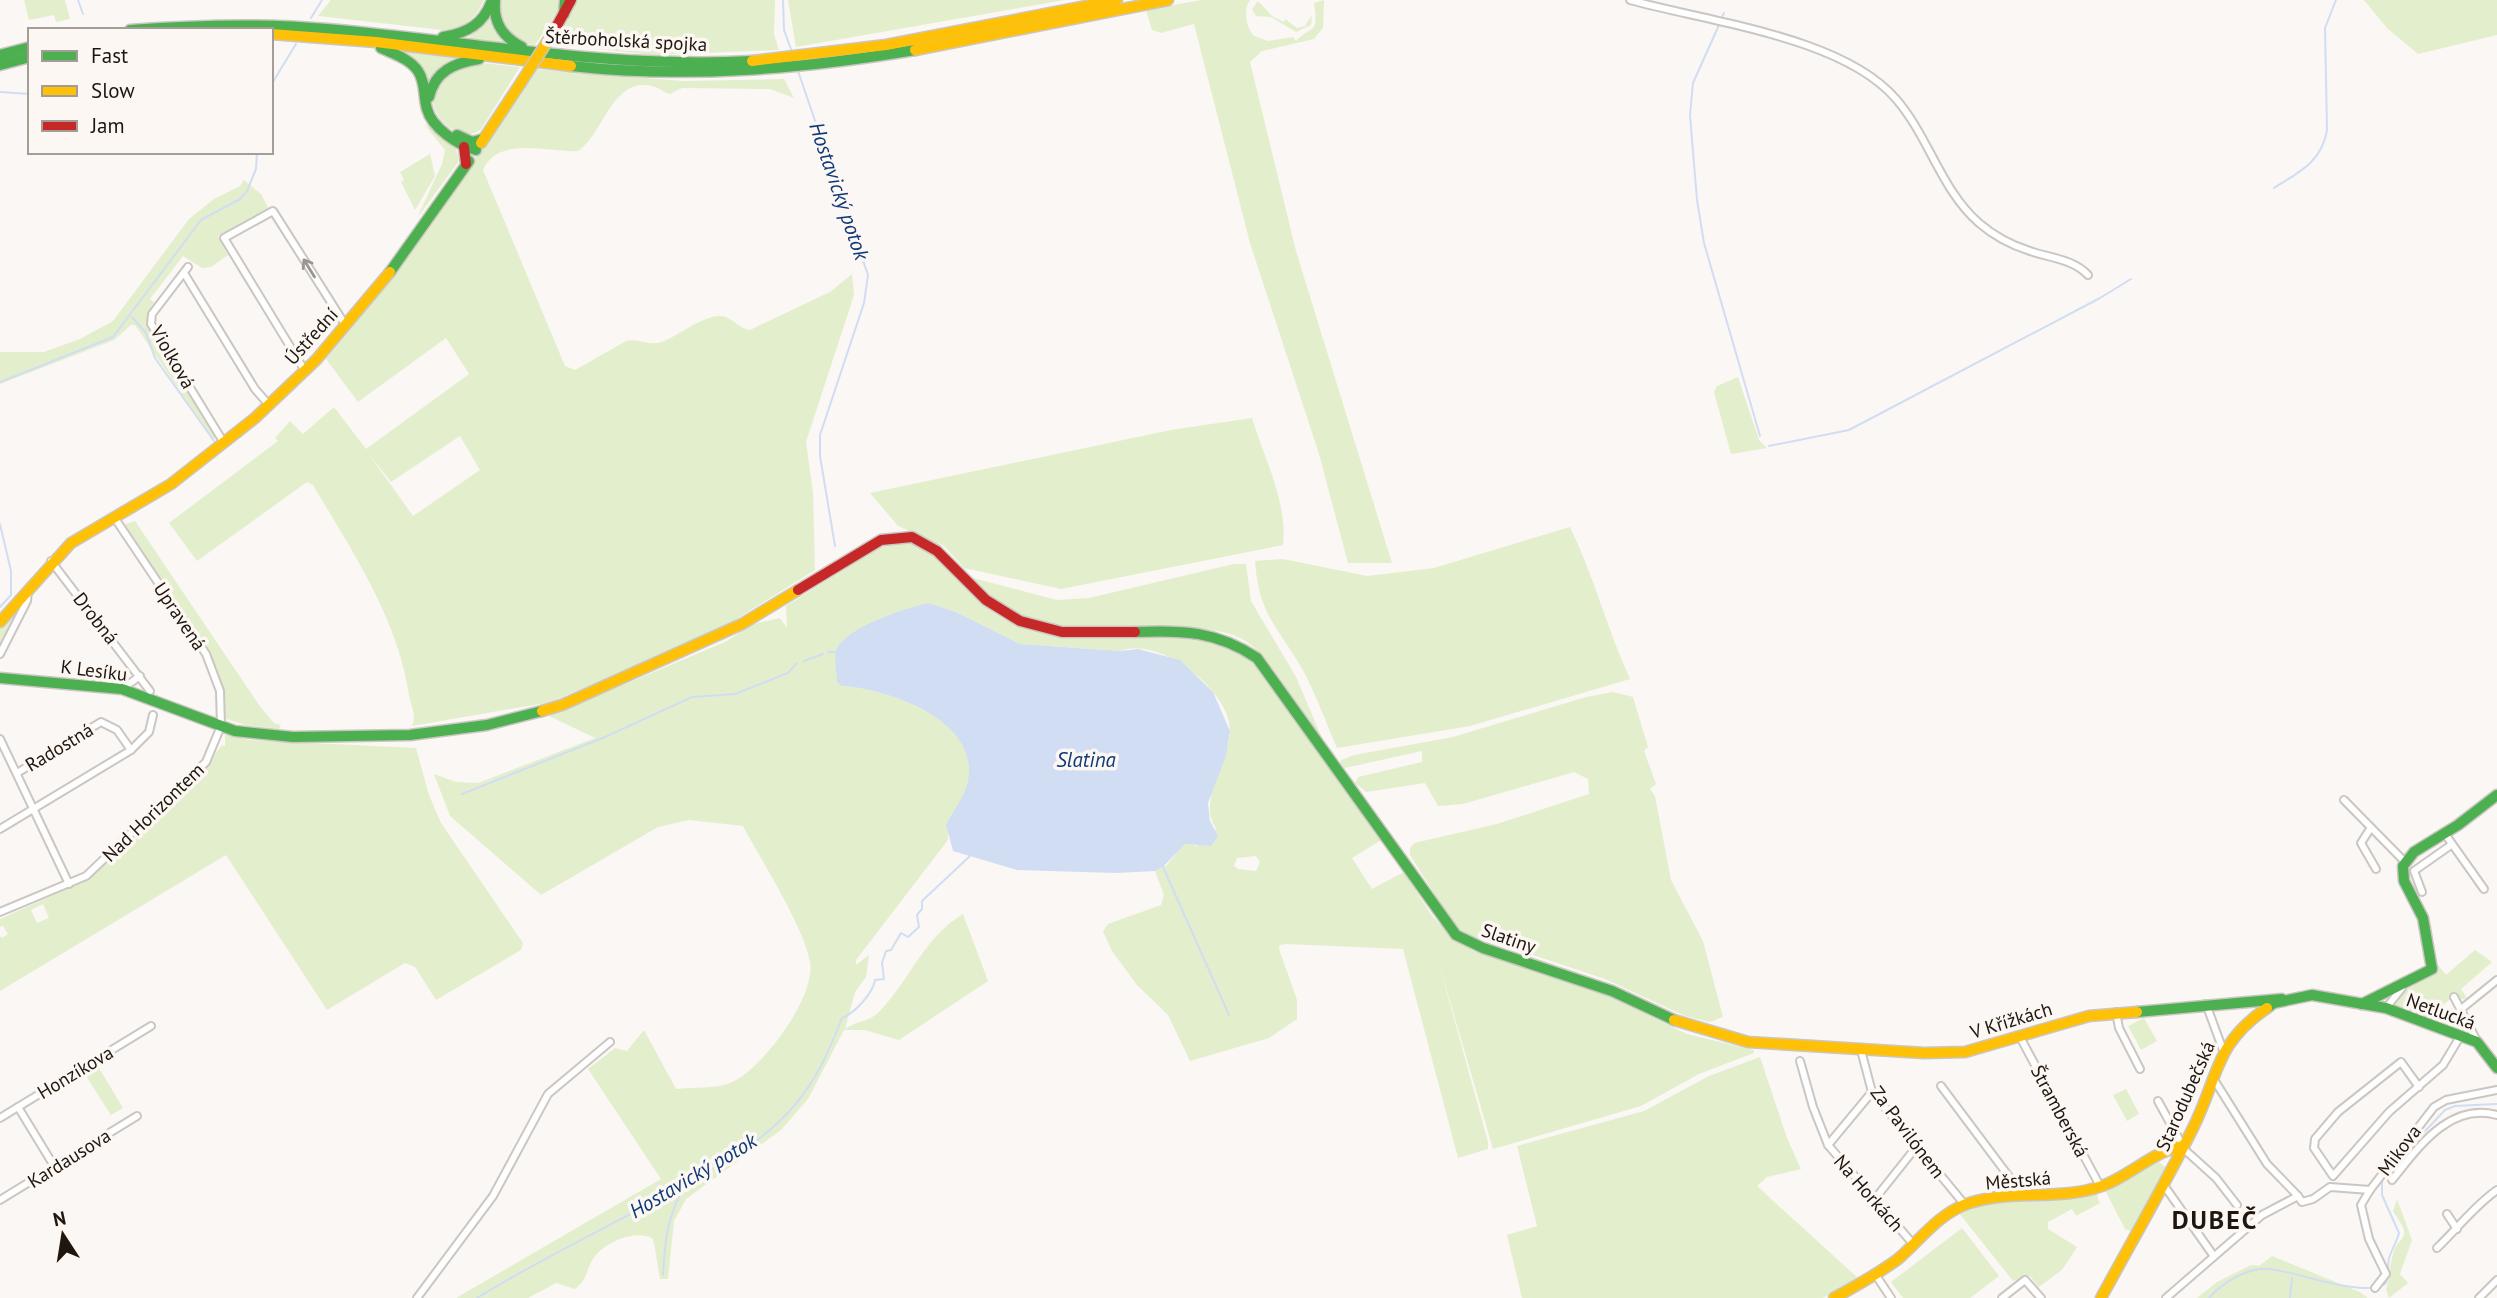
<svg xmlns="http://www.w3.org/2000/svg" width="2497" height="1298" font-family="'PT Sans',sans-serif">
  <style>
    .green { fill: #e3efcc; fill-rule: evenodd }
    .water { fill: #d1ddf2 }
    .lines { fill: none; stroke-linecap: round; stroke-linejoin: round }
    .stream { stroke: #d1ddf2; stroke-width: 2 }
    .street-casing { stroke: #cbc6c1; stroke-width: 10 }
    .fast-casing { stroke: #cbc6c1; stroke-width: 13 }
    .slow-casing { stroke: #cbc6c1; stroke-width: 13 }
    .jam-casing { stroke: #cbc6c1; stroke-width: 13 }
    .street { stroke: #fefefe; stroke-width: 6 }
    .fast { stroke: #4caf50; stroke-width: 10 }
    .slow { stroke: #ffc107; stroke-width: 10 }
    .jam { stroke: #c62828; stroke-width: 10 }
    .slow-bridge-casing { stroke: #cbc6c1; stroke-width: 13; stroke-linecap: butt }
    .slow-bridge { stroke: #ffc107; stroke-width: 10 }
    .oneway { stroke: #999692 }
    .labels { text-anchor: middle; stroke-width: 7; stroke-linejoin: round; paint-order: stroke }
    .street-label { font-size: 19px; fill: #1e160f; stroke: #fcf7f3 }
    .water-label { font-size: 21px; font-style: italic; fill: #0f3979; stroke: #fcf7f3 }
    .district-label { font-size: 26px; font-weight: bold; letter-spacing: 2px; fill: #1e160f; stroke: #fcf7f3 }
  </style>
  <rect width="100%" height="100%" fill="#faf7f5"/>
  <!-- green -->
  <g class="green">
    <path d="M 24,0 L 65,0 L 70,19 L 56,22 L 54,15 L 29,20 Z"/>
    <path d="M 331,0 L 484,0 C 475,20 463,28 442,30 L 318,16 Z"/>
    <path d="M 499,0 L 560,0 L 560,8 L 535,45 L 525,44 L 506,34 L 497,10 Z"/>
    <path d="M 577,0 L 775,0 L 774,34 L 779,50 L 652,55 L 552,44 Z"/>
    <path d="M 788,0 L 1065,0 L 796,47 Z"/>
    <path d="M 1201,0 L 1250,0 C 1243,10 1246,27 1254,36 L 1268,41 L 1293,37 L 1296,41 C 1312,24 1319,36 1314,3 L 1324,0 L 1323,28 L 1314,39 L 1262,51 L 1250,62 L 1296,251 L 1392,563 L 1348,563 L 1319,454 L 1250,243 L 1194,24 L 1161,33 L 1152,30 L 1146,10 Z"/>
    <path d="M 2364,0 L 2497,0 L 2497,35 L 2418,54 L 2387,28 Z"/>
    <path d="M 1258,1 L 1272,16 L 1284,22 L 1285,19 L 1297,28 L 1305,26 L 1312,15 L 1311,25 L 1296,32 L 1271,17 L 1256,16 L 1252,9 Z"/>
    <path d="M 489,19 L 504,44 L 467,39 Z"/>
    <path d="M 403,51 L 456,58 L 440,66 L 428,81 L 417,61 Z"/>
    <path d="M 482,63 L 520,67 L 481,129 C 462,146 429,117 433,95 C 434,87 443,78 447,71 Z"/>
    <path d="M 535,69 L 683,81 L 784,79 L 794,98 L 770,89 L 682,88 L 670,94 C 665,93 661,89 655,87 C 613,73 604,134 578,151 C 549,153 497,135 483,170 L 565,366 L 575,370 L 626,341 C 637,338 647,345 658,343 C 676,339 707,310 726,317 C 735,321 739,328 750,330 L 830,292 L 852,274 L 854,295 L 806,442 L 813,492 L 815,570 L 722,628 L 551,702 L 412,726 C 417,716 411,706 409,695 C 398,619 352,551 313,485 L 307,482 L 197,561 L 169,523 L 278,441 L 275,438 L 290,421 L 303,434 L 334,407 L 366,449 L 469,374 L 446,338 L 358,402 L 326,359 L 418,244 ZM 460,436 L 480,470 L 413,516 L 368,453 L 391,482 Z"/>
    <path d="M 424,124 L 455,145 L 459,161 L 417,218 L 442,164 L 445,150 Z"/>
    <path d="M 430,154 L 435,176 L 415,210 L 401,182 L 404,180 L 400,172 Z"/>
    <path d="M 244,180 L 261,194 L 269,209 L 218,236 L 228,255 L 211,267 L 202,268 L 183,256 L 150,299 L 154,302 L 148,311 L 147,323 L 216,437 L 213,440 L 135,325 L 131,325 L 114,340 L 0,384 L 0,352 L 44,352 L 80,339 L 113,321 L 189,219 L 214,199 L 240,186 Z"/>
    <path d="M 1738,377 L 1759,440 L 1767,448 L 1731,454 L 1714,392 L 1717,386 Z"/>
    <path d="M 1252,418 C 1264,457 1288,504 1283,545 L 1061,589 L 964,568 L 944,546 L 898,526 L 870,493 L 1171,430 Z"/>
    <path d="M 135,521 L 259,705 L 274,723 L 281,725 L 279,729 L 245,725 L 223,718 L 222,687 L 211,655 L 123,525 Z"/>
    <path d="M 1570,527 C 1594,576 1607,629 1630,679 L 1470,726 L 1337,748 C 1327,725 1318,700 1307,678 C 1283,631 1259,620 1255,561 L 1283,559 L 1367,576 L 1434,568 Z"/>
    <path d="M 898,540 C 938,544 951,574 977,599 C 991,613 1009,623 1028,629 C 1098,651 1176,623 1245,653 L 1383,839 L 1352,858 L 1372,889 L 1404,872 L 1432,916 L 1454,939 L 1474,951 L 1599,992 L 1687,1034 L 1754,1050 L 1754,1053 L 1699,1074 L 1641,1106 L 1493,1149 L 1438,960 L 1488,1142 L 1488,1149 L 1458,1158 L 1403,949 L 1286,944 L 1280,945 L 1279,949 L 1297,1000 L 1297,1019 L 1269,1038 L 1190,1061 L 1168,1015 L 1137,985 L 1112,951 L 1103,931 L 1108,924 L 1161,905 L 1164,895 L 1155,871 L 1167,865 L 1185,843 L 1197,846 L 1216,829 C 1197,800 1228,764 1230,732 C 1232,691 1159,635 1120,651 L 1020,644 L 956,612 L 929,603 L 888,616 L 842,641 C 836,659 835,669 842,686 C 888,689 979,720 969,780 C 965,803 946,815 948,840 L 856,960 L 856,965 L 869,955 L 866,977 L 855,992 L 845,1029 C 854,1022 868,1022 878,1013 C 909,982 923,938 963,914 L 988,981 L 899,1040 L 865,1030 L 844,1030 L 808,1099 L 781,1130 L 686,1199 L 674,1221 L 668,1279 L 660,1279 L 654,1243 L 652,1238 C 634,1230 608,1241 595,1256 C 586,1267 588,1280 575,1289 L 556,1283 L 528,1298 L 456,1298 L 661,1179 L 588,1069 L 615,1048 L 627,1051 L 644,1030 L 676,1089 C 692,1087 716,1089 730,1083 C 762,1070 816,997 810,962 C 804,927 761,860 743,826 L 689,820 L 658,827 L 541,895 L 450,816 L 434,774 L 456,782 L 478,783 L 595,738 L 549,716 L 725,642 L 753,624 L 780,618 L 787,628 L 786,606 L 884,545 ZM 1256,856 L 1260,862 L 1256,871 L 1238,869 L 1234,866 L 1237,858 Z"/>
    <path d="M 1234,564 L 1246,564 L 1251,601 L 1296,677 L 1327,750 C 1307,722 1274,661 1247,642 C 1228,629 1202,629 1180,629 C 1103,628 1025,640 969,577 L 1057,600 L 1089,598 Z"/>
    <path d="M 24,599 L 0,650 L 0,626 Z"/>
    <path d="M 1613,692 L 1633,697 L 1648,747 L 1644,751 L 1656,784 L 1650,789 L 1655,796 L 1671,880 L 1703,941 L 1723,1017 L 1710,1022 L 1685,1016 L 1605,979 L 1491,941 L 1470,937 L 1454,925 L 1410,855 L 1410,848 L 1414,843 L 1497,824 L 1589,794 L 1588,779 L 1574,772 L 1463,804 L 1438,806 L 1425,783 L 1366,792 L 1355,783 L 1358,777 L 1422,762 L 1422,751 L 1345,768 L 1341,764 L 1341,760 L 1354,755 L 1453,737 L 1586,697 Z"/>
    <path d="M 225,734 L 249,740 L 416,748 L 429,795 L 441,823 L 523,943 L 521,950 L 436,1000 L 415,967 L 405,963 L 327,1010 L 226,855 L 0,991 L 0,936 L 2,938 L 8,934 L 3,926 L 0,927 L 0,919 L 89,879 L 185,794 L 222,745 L 225,746 ZM 43,904 L 49,918 L 37,923 L 31,910 Z"/>
    <path d="M 2475,950 L 2492,962 L 2461,989 L 2467,998 L 2460,1000 L 2456,995 L 2431,1014 L 2449,1029 L 2395,1009 L 2394,1003 L 2405,991 L 2432,975 L 2435,961 L 2446,975 Z"/>
    <path d="M 2144,1018 L 2157,1041 L 2141,1050 L 2128,1026 Z"/>
    <path d="M 1760,1057 L 1787,1138 L 1801,1169 L 1767,1177 L 1757,1186 L 1858,1278 L 1823,1298 L 1522,1298 L 1507,1235 L 1537,1226 L 1517,1146 L 1644,1111 L 1709,1076 Z"/>
    <path d="M 99,1068 L 123,1108 L 111,1115 L 86,1076 Z"/>
    <path d="M 2126,1089 L 2139,1114 L 2127,1121 L 2113,1095 Z"/>
    <path d="M 2157,1160 L 2167,1169 L 2134,1232 L 2125,1229 L 2105,1190 Z"/>
    <path d="M 2099,1191 L 2097,1197 L 2100,1203 L 2076,1216 L 2072,1209 L 2048,1222 L 2048,1229 L 2077,1247 L 2062,1270 L 2039,1287 L 2030,1276 L 2013,1281 L 1959,1213 L 1996,1201 Z"/>
    <path d="M 2397,1199 L 2412,1240 L 2400,1274 L 2408,1283 L 2389,1298 L 2386,1289 C 2391,1275 2389,1260 2396,1246 C 2400,1240 2405,1238 2404,1231 C 2403,1224 2396,1217 2393,1211 Z"/>
    <path d="M 1962,1228 L 1999,1276 L 1970,1298 L 1903,1298 L 1891,1282 Z"/>
    <path d="M 2272,1256 L 2360,1292 L 2368,1298 L 2197,1298 L 2217,1282 L 2251,1265 L 2259,1266 Z"/>
  </g>
  <!-- water -->
  <path class="water" d="M 929,603 L 956,612 L 1020,644 L 1120,651 L 1138,649 L 1180,660 L 1213,692 L 1230,731 L 1226,756 L 1208,803 L 1210,821 L 1218,836 L 1211,846 L 1185,844 L 1163,867 L 1155,871 L 1116,873 L 1017,870 L 953,851 L 946,825 C 953,811 965,796 968,781 C 980,720 888,689 842,686 L 837,682 C 837,671 833,659 837,649 C 845,628 908,607 929,603 Z"/>
  <g class="lines">
    <!-- stream -->
    <g class="stream">
      <path d="M 78,0 L 83,14"/>
      <path d="M 783,0 L 784,30 L 792,52"/>
      <path d="M 311,18 L 322,0"/>
      <path d="M 1721,19 L 1724,13"/>
      <path d="M 1719,25 L 1693,83 L 1690,115 L 1697,200 L 1704,243 L 1760,436"/>
      <path d="M 798,71 L 868,275 L 864,303 L 820,435 L 820,456 L 835,546"/>
      <path d="M 271,85 L 296,44"/>
      <path d="M 0,92 L 30,94"/>
      <path d="M 2274,188 C 2299,172 2322,162 2327,130 L 2325,28 L 2336,0"/>
      <path d="M 132,317 L 146,333 L 155,358 L 214,441"/>
      <path d="M 0,382 L 113,337 L 201,220 L 240,199 L 247,191 L 256,169 L 257,152"/>
      <path d="M 1769,446 L 1849,430 L 2100,298 L 2131,279"/>
      <path d="M 0,524 L 11,571 L 11,595 L 0,607"/>
      <path d="M 828,652 L 838,652"/>
      <path d="M 804,661 L 823,654"/>
      <path d="M 462,794 L 605,737 L 692,697 L 735,694 L 788,673 L 797,663"/>
      <path d="M 1163,867 L 1229,1015"/>
      <path d="M 2394,1164 L 2445,1110 L 2455,1106 L 2497,1104"/>
      <path d="M 663,1275 C 665,1239 667,1218 684,1186"/>
      <path d="M 477,1298 C 537,1261 602,1230 664,1196 C 709,1171 760,1146 794,1106 C 817,1079 829,1051 842,1018 C 855,1013 873,993 875,980 L 884,979 L 882,963 L 886,951 L 891,950 L 901,933 L 908,937 L 919,927 L 917,915 L 922,909 L 922,901 L 970,856"/>
      <path d="M 2209,1298 C 2223,1282 2248,1267 2270,1269 C 2298,1272 2363,1298 2385,1284 C 2390,1276 2387,1267 2389,1258 C 2392,1249 2397,1241 2399,1233 L 2382,1195 L 2382,1179"/>
      <path d="M 2290,1298 L 2292,1278"/>
    </g>
    <!-- street casing -->
    <g class="street-casing">
      <g id="street">
        <path d="M 1630,0 C 1709,22 1843,37 1896,99 C 1929,137 1941,190 1979,223 C 1994,236 2011,245 2030,251 C 2050,258 2073,259 2088,275"/>
        <path d="M 188,267 L 152,314 L 151,324 L 224,443"/>
        <path d="M 184,273 L 255,389 L 269,405"/>
        <path d="M 305,371 L 224,238 L 273,211 L 346,326"/>
        <path d="M 51,561 L 150,691"/>
        <path d="M 0,654 L 27,601 L 28,590"/>
        <path d="M 122,689 L 140,676"/>
        <path d="M 0,739 L 69,884"/>
        <path d="M 17,773 L 101,722 L 117,730 L 131,750"/>
        <path d="M 2344,800 L 2405,862"/>
        <path d="M 0,829 L 131,750 L 149,732 L 153,715"/>
        <path d="M 2370,829 L 2361,843 L 2376,869"/>
        <path d="M 2445,834 L 2484,889"/>
        <path d="M 2422,892 L 2414,871 L 2451,845"/>
        <path d="M 0,912 L 86,876 L 206,762 L 221,726 L 220,691 L 206,654 L 114,517"/>
        <path d="M 2454,997 L 2477,1041"/>
        <path d="M 2206,1004 L 2223,1050"/>
        <path d="M 2386,1008 L 2402,988"/>
        <path d="M 2460,1010 L 2497,980"/>
        <path d="M 2116,1012 L 2119,1028 L 2140,1069"/>
        <path d="M 2020,1037 L 2100,1186"/>
        <path d="M 1862,1054 L 1872,1092 L 1965,1205"/>
        <path d="M 1800,1061 L 1813,1107 L 1828,1145 L 1913,1244"/>
        <path d="M 2213,1078 L 2267,1164 L 2298,1196"/>
        <path d="M 1941,1086 L 2022,1194"/>
        <path d="M 2419,1087 L 2401,1062 L 2338,1112 L 2315,1139 L 2314,1148 L 2333,1176 L 2389,1112 L 2443,1065 L 2461,1035"/>
        <path d="M 2158,1101 L 2185,1150 L 2216,1178 L 2237,1205"/>
        <path d="M 18,1107 L 54,1166"/>
        <path d="M 0,1118 L 151,1026"/>
        <path d="M 1828,1145 L 1872,1092"/>
        <path d="M 2392,1180 C 2418,1148 2449,1102 2497,1115"/>
        <path d="M 2163,1184 L 2213,1255"/>
        <path d="M 2370,1190 L 2361,1205 L 2369,1239 L 2386,1274 L 2375,1288"/>
        <path d="M 0,1200 L 137,1116"/>
        <path d="M 1874,1200 L 1917,1146"/>
        <path d="M 2447,1214 L 2457,1229"/>
        <path d="M 2437,1248 C 2458,1228 2474,1206 2497,1190"/>
        <path d="M 1875,1274 L 1891,1298"/>
        <path d="M 417,1298 L 493,1196 L 548,1094 L 610,1042"/>
        <path d="M 2002,1298 L 2025,1280 L 2041,1298"/>
        <path d="M 2166,1298 L 2262,1215 L 2298,1196 L 2302,1202 L 2313,1199 L 2330,1187 L 2370,1190 L 2434,1107 L 2446,1100 L 2497,1090"/>
        <path d="M 2479,1298 L 2497,1280"/>
      </g>
    </g>
    <!-- fast casing -->
    <g class="fast-casing">
      <g id="fast">
        <path d="M 495,1 C 493,23 503,37 522,47"/>
        <path d="M 564,14 L 565,0"/>
        <path d="M 130,30 C 196,25 261,23 327,29 C 469,41 608,69 752,61"/>
        <path d="M 443,37 C 467,33 484,24 492,0"/>
        <path d="M 381,48 C 394,54 410,59 418,71 C 426,83 423,96 427,109 C 432,128 458,145 476,150"/>
        <path d="M 0,55 L 30,47"/>
        <path d="M 0,65 L 30,57"/>
        <path d="M 571,66 C 687,79 801,69 915,50"/>
        <path d="M 429,97 C 435,71 454,63 479,59"/>
        <path d="M 457,135 L 472,142 L 483,139"/>
        <path d="M 390,272 L 469,161"/>
        <path d="M 1135,632 C 1182,630 1217,631 1257,658 L 1456,935 L 1483,948 L 1612,991 L 1674,1020"/>
        <path d="M 0,678 L 122,689 L 235,731 L 293,737 L 410,735 L 487,725 L 542,711"/>
        <path d="M 2362,1004 L 2432,969 L 2423,918 L 2404,881 L 2403,866 L 2414,852 L 2458,825 L 2497,795"/>
        <path d="M 2267,1008 L 2274,1003 L 2312,995 L 2386,1008 L 2477,1042 L 2497,1068"/>
        <path d="M 2137,1012 L 2282,999"/>
      </g>
    </g>
    <!-- slow casing -->
    <g class="slow-casing">
      <g id="slow">
        <path d="M 271,34 L 376,42 L 571,66"/>
        <path d="M 915,50 L 1168,0"/>
        <path d="M 752,61 L 886,45 L 1117,0"/>
        <path d="M 481,143 L 520,84"/>
        <path d="M 0,622 L 71,543 L 171,484 L 255,418 L 316,360 L 390,272"/>
        <path d="M 542,711 L 562,705 L 742,624 L 798,590"/>
        <path d="M 1674,1020 L 1748,1042 L 1924,1053 L 1965,1052 L 2089,1016 L 2137,1012"/>
        <path d="M 1834,1298 C 1856,1286 1878,1274 1898,1259 C 1920,1240 1937,1216 1964,1205 C 2008,1188 2058,1202 2102,1186 C 2130,1176 2153,1151 2183,1146"/>
        <path d="M 2101,1298 C 2132,1241 2164,1186 2193,1128 C 2219,1076 2214,1044 2267,1008"/>
      </g>
    </g>
    <!-- jam casing -->
    <g class="jam-casing">
      <g id="jam">
        <path d="M 554,31 L 571,0"/>
        <path d="M 464,147 L 466,164"/>
        <path d="M 798,590 L 881,540 L 912,537 L 937,551 L 986,600 L 1020,621 L 1062,632 L 1135,632"/>
      </g>
    </g>
    <!-- street -->
    <use href="#street" class="street"/>
    <!-- fast -->
    <use href="#fast" class="fast"/>
    <!-- slow -->
    <use href="#slow" class="slow"/>
    <!-- jam -->
    <use href="#jam" class="jam"/>
    <!-- slow-bridge casing -->
    <g class="slow-bridge-casing">
      <path id="slow-bridge" d="M 520,84 L 554,31"/>
    </g>
    <!-- slow-bridge -->
    <use href="#slow-bridge" class="slow-bridge"/>
  </g>
  <!-- one-way arrows -->
  <defs><path id="oneway-shaft" d="M-6 0H5M1.5-3L5.5 0L1.5 3" fill="none" stroke-width="1.6" stroke-linecap="round" stroke-linejoin="round" transform="scale(1.75)"/></defs>
  <use class="oneway" href="#oneway-shaft" transform="translate(309 268) rotate(-122)"/>
  <g class="labels">
    <!-- street labels -->
    <g class="street-label">
      <text transform="translate(626 40) rotate(3)" y="7">Štěrboholská spojka</text>
      <text transform="translate(311 336) rotate(-48)" y="7">Ústřední</text>
      <text transform="translate(173 357) rotate(60)" y="7">Violková</text>
      <text transform="translate(180 616) rotate(56)" y="7">Upravená</text>
      <text transform="translate(96 618) rotate(52)" y="7">Drobná</text>
      <text transform="translate(94 670) rotate(7)" y="7">K Lesíku</text>
      <text transform="translate(59 747) rotate(-31)" y="7">Radostná</text>
      <text transform="translate(153 812) rotate(-44)" y="7">Nad Horizontem</text>
      <text transform="translate(1509 938) rotate(19)" y="7">Slatiny</text>
      <text transform="translate(2441 1011) rotate(20)" y="7">Netlucká</text>
      <text transform="translate(2011 1020) rotate(-17)" y="7">V Křížkách</text>
      <text transform="translate(75 1072) rotate(-31)" y="7">Honzíkova</text>
      <text transform="translate(2185 1096) rotate(-66)" y="7">Starodubečská</text>
      <text transform="translate(2060 1111) rotate(62)" y="7">Štramberská</text>
      <text transform="translate(1908 1132) rotate(53)" y="7">Za Pavilónem</text>
      <text transform="translate(2399 1150) rotate(-53)" y="7">Mikova</text>
      <text transform="translate(69 1158) rotate(-32)" y="7">Kardausova</text>
      <text transform="translate(2018 1180) rotate(-5)" y="7">Městská</text>
      <text transform="translate(1869 1193) rotate(49)" y="7">Na Horkách</text>
    </g>
    <!-- water labels -->
    <g class="water-label">
      <text transform="translate(839 191) rotate(71)" y="7">Hostavický potok</text>
      <text x="1086" y="767">Slatina</text>
      <text transform="translate(693 1176) rotate(-31)" y="7">Hostavický potok</text>
    </g>
    <!-- district labels -->
    <g class="district-label">
      <text x="2215" y="1229">DUBEČ</text>
    </g>
  </g>
  <!-- legend -->
  <rect x="28" y="28" width="245" height="126" fill="#fcf7f3" stroke="#a39d98" stroke-width="2"/>
  <rect x="42" y="51" width="35" height="10" fill="#4caf50" stroke="#a39d98" stroke-width="2"/>
  <text x="91" y="63" font-size="21" fill="#1e160f">Fast</text>
  <rect x="42" y="86" width="35" height="10" fill="#ffc107" stroke="#a39d98" stroke-width="2"/>
  <text x="91" y="98" font-size="21" fill="#1e160f">Slow</text>
  <rect x="42" y="121" width="35" height="10" fill="#c62828" stroke="#a39d98" stroke-width="2"/>
  <text x="91" y="133" font-size="21" fill="#1e160f">Jam</text>
  <!-- north arrow -->
  <g transform="translate(63 1235) rotate(348)" stroke="#fcf7f3" stroke-width="5" paint-order="stroke">
  <path d="M0-5L12 26L0 18L-12 26Z" fill="#1e160f"/>
  <text y="-10" font-size="19" font-weight="bold" text-anchor="middle" fill="#1e160f">N</text>
  </g>
</svg>
